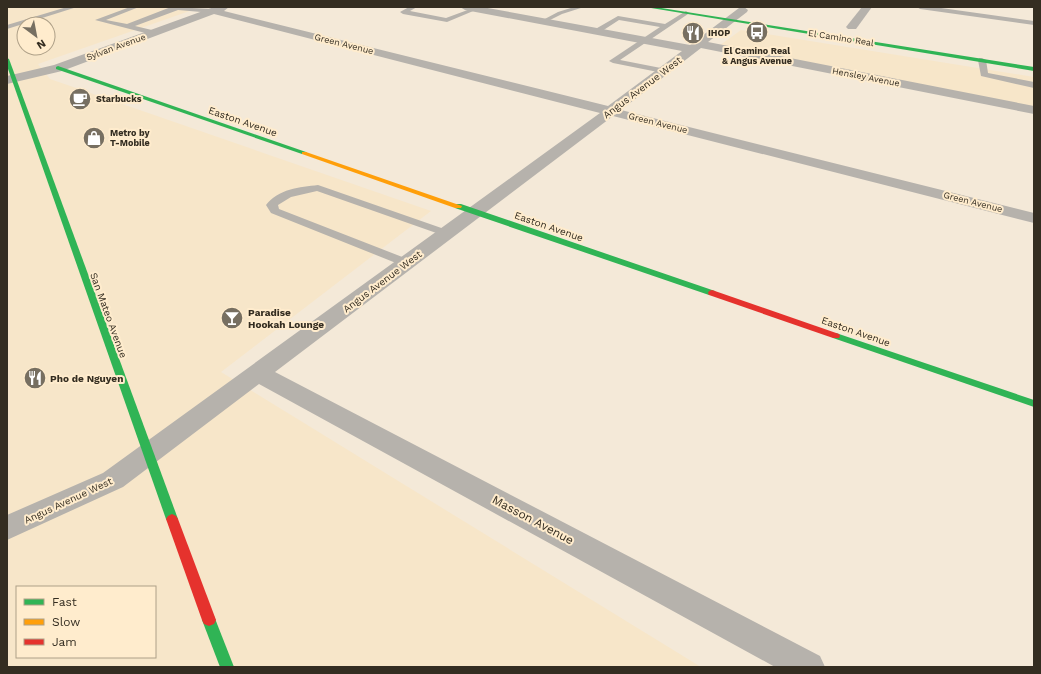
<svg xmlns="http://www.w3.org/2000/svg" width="1041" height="674" font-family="'Work Sans',sans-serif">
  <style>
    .built { fill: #f7e6c9; fill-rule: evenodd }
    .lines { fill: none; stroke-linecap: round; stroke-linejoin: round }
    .lane { fill: #b6b2ac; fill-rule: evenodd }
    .street { fill: #b6b2ac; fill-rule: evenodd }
    .fast { fill: #30b455; fill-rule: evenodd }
    .slow { fill: #ff9f0a; fill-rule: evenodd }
    .jam { fill: #e5322d; fill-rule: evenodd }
    .labels { text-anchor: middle; stroke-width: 4; stroke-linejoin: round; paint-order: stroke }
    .far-poi-label { font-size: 9px; font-weight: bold; fill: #342d21; stroke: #ffeccd; text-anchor: start }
    .far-street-label { font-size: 9px; fill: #342d21; stroke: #ffeccd }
    .street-label { font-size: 10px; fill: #342d21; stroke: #ffeccd }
    .poi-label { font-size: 10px; font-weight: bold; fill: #342d21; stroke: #ffeccd; text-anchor: start }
    .near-street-label { font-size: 12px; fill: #342d21; stroke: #ffeccd }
  </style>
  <rect width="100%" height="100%" fill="#f4e9d8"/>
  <!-- built -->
  <g class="built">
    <path d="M 7,7 L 201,7 L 38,64 L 50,79 L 431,211 L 221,372 L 701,667 L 7,667 ZM 24,24 L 48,24 L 48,48 L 24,48 ZM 17,587 L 155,587 L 155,657 L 17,657 Z"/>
    <path d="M 741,30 L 1034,77 L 1034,108 L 716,48 Z"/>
  </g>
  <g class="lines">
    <!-- lane -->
    <g class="lane">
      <path d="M 67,7 L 77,7 L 7,29 L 7,25 Z"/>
      <path d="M 130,7 L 139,7 L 106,20 L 127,24 L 171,7 L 213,9 L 216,11 L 213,13 L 178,10 L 135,26 L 156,31 L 156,35 L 153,35 L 95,20 Z"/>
      <path d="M 409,7 L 417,7 L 410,11 L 446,18 L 473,8 L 478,9 L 447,22 L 403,14 L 400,12 Z"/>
      <path d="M 574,7 L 584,7 L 562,14 L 546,22 L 541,21 L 558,12 Z"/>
      <path d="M 917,7 L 934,7 L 1034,21 L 1034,25 L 920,9 Z"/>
      <path d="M 686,11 L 689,13 L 688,14 L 620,60 L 666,69 L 667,71 L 663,73 L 613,63 L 609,61 L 660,27 L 619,20 L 599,33 L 593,33 L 592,31 L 618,16 L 665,24 Z"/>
      <path d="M 979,58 L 982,58 L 986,60 L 988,73 L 1034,82 L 1034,88 L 981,76 L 978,60 Z"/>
      <path d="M 318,185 L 450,231 L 452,233 L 450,235 L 442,235 L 317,191 L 291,197 L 278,205 L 279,209 L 410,260 L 412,263 L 410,266 L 406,267 L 271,213 L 266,205 C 278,189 300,187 318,185 Z"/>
    </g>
    <!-- street -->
    <g class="street">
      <path d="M 214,7 L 229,7 L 224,11 L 608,106 L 682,51 L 465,10 L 460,7 L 482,7 L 690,45 L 739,8 L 744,7 L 748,10 L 747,12 L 708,42 L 1034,106 L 1034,114 L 701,48 L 621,110 L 1034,213 L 1034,223 L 613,116 L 275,372 L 820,656 L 825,667 L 775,667 L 259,384 L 123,487 L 7,540 L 7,515 L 103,473 L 600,113 L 214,14 L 62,71 L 7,84 L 7,76 L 54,65 Z"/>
      <path d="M 862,7 L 872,7 L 856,29 L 848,29 L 846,27 Z"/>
    </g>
    <!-- fast -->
    <g class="fast">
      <path d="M 645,7 L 655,7 L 1034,67 L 1034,71 Z"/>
      <path d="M 7,58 L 9,59 L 178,519 L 176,522 L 172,524 L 168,522 L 166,519 L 7,66 Z"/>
      <path d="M 58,66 L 306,152 L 307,153 L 302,154 L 56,69 L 56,67 Z"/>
      <path d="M 455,204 L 461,204 L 715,291 L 716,293 L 715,295 L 709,295 L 455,208 Z"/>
      <path d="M 836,333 L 1034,400 L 1034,407 L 833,338 L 832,336 Z"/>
      <path d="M 209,614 L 214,616 L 234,667 L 220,667 L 202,620 L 204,616 Z"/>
    </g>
    <!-- slow -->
    <path class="slow" d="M 302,152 L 306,152 L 462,206 L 461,208 L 455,208 L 302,154 Z"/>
    <!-- jam -->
    <g class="jam">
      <path d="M 712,290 L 839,334 L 840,336 L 839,338 L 833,338 L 709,295 L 708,293 L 709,291 Z"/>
      <path d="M 172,514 L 176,516 L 178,519 L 216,620 L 214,624 L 209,626 L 204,624 L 202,620 L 166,519 L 168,516 Z"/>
    </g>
  </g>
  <!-- icons -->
  <defs>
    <g id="bus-disc" transform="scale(1.15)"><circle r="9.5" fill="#776f61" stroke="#ffeccd"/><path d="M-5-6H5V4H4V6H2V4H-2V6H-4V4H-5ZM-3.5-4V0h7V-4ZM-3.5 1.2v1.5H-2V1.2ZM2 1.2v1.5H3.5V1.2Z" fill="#fff"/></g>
    <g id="restaurant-disc" transform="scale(1.15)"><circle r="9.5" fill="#776f61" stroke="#ffeccd"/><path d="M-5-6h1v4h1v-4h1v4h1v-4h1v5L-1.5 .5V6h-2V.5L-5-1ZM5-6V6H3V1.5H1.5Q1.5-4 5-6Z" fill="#fff"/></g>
    <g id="cafe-disc" transform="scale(1.15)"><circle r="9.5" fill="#776f61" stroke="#ffeccd"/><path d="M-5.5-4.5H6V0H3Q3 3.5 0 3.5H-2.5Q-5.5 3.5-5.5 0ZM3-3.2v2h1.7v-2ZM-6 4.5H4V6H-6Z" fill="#fff"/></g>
    <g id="shop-disc" transform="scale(1.15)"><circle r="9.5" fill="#776f61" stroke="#ffeccd"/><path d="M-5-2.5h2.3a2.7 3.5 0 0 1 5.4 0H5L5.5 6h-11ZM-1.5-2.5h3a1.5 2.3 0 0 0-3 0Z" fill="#fff"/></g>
    <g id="bar-disc" transform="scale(1.15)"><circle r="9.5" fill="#776f61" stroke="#ffeccd"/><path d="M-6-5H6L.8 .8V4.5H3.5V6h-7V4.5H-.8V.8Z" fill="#fff"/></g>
  </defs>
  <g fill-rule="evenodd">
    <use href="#bus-disc" x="757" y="32"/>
    <use href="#restaurant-disc" x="693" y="33"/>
    <use href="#cafe-disc" x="80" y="99"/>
    <use href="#shop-disc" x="94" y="138"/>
    <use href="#bar-disc" x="232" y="318"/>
    <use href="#restaurant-disc" x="35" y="378"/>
  </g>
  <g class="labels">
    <!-- far-poi labels -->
    <g class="far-poi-label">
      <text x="708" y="36">IHOP</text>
      <text x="757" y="54" text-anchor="middle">El Camino Real<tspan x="757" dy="10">&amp; Angus Avenue</tspan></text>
      <text x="96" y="102">Starbucks</text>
      <text x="110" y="136">Metro by<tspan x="110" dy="10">T-Mobile</tspan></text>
    </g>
    <!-- far-street labels -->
    <g class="far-street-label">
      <text transform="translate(841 38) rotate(9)" y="3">El Camino Real</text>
      <text transform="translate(344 44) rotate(14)" y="3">Green Avenue</text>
      <text transform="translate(116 47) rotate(-20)" y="3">Sylvan Avenue</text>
      <text transform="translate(866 77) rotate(11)" y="3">Hensley Avenue</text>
      <text transform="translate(658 123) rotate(14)" y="3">Green Avenue</text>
      <text transform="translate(973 202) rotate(14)" y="3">Green Avenue</text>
    </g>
    <!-- street labels -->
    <g class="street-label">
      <text transform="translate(642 87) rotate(-37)" y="4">Angus Avenue West</text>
      <text transform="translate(243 121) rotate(19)" y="4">Easton Avenue</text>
      <text transform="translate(549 226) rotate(19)" y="4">Easton Avenue</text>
      <text transform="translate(382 281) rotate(-37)" y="4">Angus Avenue West</text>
      <text transform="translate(109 315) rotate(70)" y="4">San Mateo Avenue</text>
      <text transform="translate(856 331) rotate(19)" y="4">Easton Avenue</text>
      <text transform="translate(68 500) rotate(-25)" y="4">Angus Avenue West</text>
    </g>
    <!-- poi labels -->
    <g class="poi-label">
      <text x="248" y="316">Paradise<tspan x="248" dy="12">Hookah Lounge</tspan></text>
      <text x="50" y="382">Pho de Nguyen</text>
    </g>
    <!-- near-street labels -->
    <g class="near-street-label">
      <text transform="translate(533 520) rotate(28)" y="4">Masson Avenue</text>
    </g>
  </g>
  <!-- border -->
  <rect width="1041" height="674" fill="none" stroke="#342d21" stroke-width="16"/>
  <!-- legend -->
  <rect x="16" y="586" width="140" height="72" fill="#ffeccd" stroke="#aea088"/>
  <rect x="24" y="599" width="20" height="6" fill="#30b455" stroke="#aea088"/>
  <text x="52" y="606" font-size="12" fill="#342d21">Fast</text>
  <rect x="24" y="619" width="20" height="6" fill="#ff9f0a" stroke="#aea088"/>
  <text x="52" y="626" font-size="12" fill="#342d21">Slow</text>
  <rect x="24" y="639" width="20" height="6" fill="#e5322d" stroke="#aea088"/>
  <text x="52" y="646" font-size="12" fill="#342d21">Jam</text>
  <!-- north arrow -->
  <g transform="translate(36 36) rotate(148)"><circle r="19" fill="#ffeccd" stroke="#aea088"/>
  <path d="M0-3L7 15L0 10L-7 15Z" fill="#776f61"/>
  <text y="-6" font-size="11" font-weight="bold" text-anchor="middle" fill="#342d21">N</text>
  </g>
</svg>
